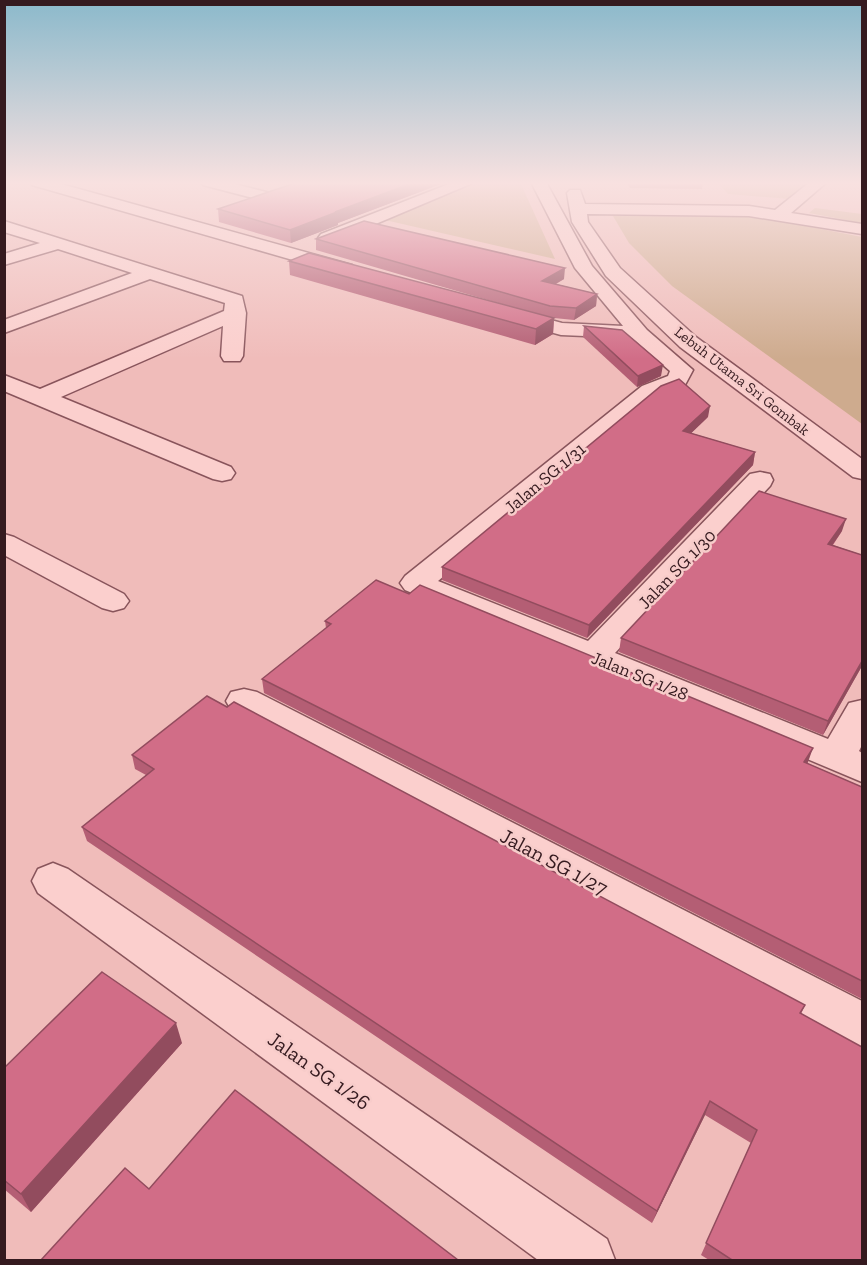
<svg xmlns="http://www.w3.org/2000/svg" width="867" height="1265" font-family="'Zilla Slab',serif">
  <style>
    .green { fill: #ceab8e }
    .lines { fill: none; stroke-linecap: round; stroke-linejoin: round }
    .minor-casing { stroke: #88545b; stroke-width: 3 }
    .minor { fill: #fbcfcd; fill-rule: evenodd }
    .wall { fill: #b45e74 }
    .shaded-wall { fill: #924c5e }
    .building { fill: #d16d87; stroke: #924c5e; stroke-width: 1.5 }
    .labels { text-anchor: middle; stroke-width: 5; stroke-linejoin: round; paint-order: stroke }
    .far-street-label { font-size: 15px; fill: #351a1f; stroke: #f7ccca }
    .street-label { font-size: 18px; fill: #351a1f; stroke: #f7ccca }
    .near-street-label { font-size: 21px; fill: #351a1f; stroke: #f7ccca }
  </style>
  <rect width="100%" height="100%" fill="#f0bcba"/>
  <!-- green -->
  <g class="green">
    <path d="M 478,182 L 520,182 L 555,259 L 385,220 Z"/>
    <path d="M 717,182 L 813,182 L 790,199 L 728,194 Z"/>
    <path d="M 815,208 L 862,214 L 862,223 L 809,213 Z"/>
    <path d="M 613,216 L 759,217 L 862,237 L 862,424 L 672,286 L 629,243 Z"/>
  </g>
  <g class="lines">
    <!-- minor casing -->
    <g class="minor-casing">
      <g id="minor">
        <path d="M 30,182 L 54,182 L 352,265 L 354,269 L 345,275 L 338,273 L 32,185 Z"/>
        <path d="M 201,182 L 227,182 L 274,194 L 276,197 L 268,202 L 203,185 Z"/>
        <path d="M 454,182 L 475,182 L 333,242 L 327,243 L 318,238 L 321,234 Z"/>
        <path d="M 531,182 L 546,182 L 592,266 L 647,330 L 693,370 L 685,385 L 658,396 L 438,581 L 588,641 L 750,474 L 760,472 L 770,474 L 773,480 L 770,486 L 615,653 L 828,739 L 849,703 L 862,700 L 862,745 L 859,751 L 862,753 L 862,782 L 405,590 L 400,583 L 405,576 L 642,386 L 668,376 L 670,371 L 632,338 L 561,335 L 503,319 L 500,315 L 503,311 L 510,309 L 562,323 L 623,326 L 575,268 Z"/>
        <path d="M 810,182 L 827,182 L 791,213 L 862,224 L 862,234 L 749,216 L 587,214 L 588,222 L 620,268 L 696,337 L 862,459 L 862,479 L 853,477 L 680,347 L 606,276 L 572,222 L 567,193 L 570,190 L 580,190 L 585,204 L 749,206 L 775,210 Z"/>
        <path d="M 4,221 L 242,296 L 246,313 L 243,356 L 240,361 L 224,361 L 221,356 L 223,326 L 61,397 L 231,467 L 235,473 L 231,479 L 222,481 L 213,479 L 4,391 L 4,375 L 40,389 L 224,311 L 225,303 L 150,279 L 4,333 L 4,320 L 132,273 L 58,249 L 4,265 L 4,254 L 40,243 L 4,232 Z"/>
        <path d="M 4,534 L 14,537 L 124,594 L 129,601 L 124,608 L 113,611 L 102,608 L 4,555 Z"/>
        <path d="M 244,689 L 257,692 L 862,1001 L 862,1047 L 845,1041 L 231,710 L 226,701 L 231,692 Z"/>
        <path d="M 53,863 L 68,869 L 607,1239 L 615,1260 L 538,1260 L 38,893 L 32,881 L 38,869 Z"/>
      </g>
    </g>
    <!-- minor -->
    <use href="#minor" class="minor"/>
  </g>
  <!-- wall -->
  <g class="wall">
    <path d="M 298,182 L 446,182 L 338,223 L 338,225 L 291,243 L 219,222 L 218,209 Z"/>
    <path d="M 626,182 L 703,182 L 702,189 L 630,188 Z"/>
    <path d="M 316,239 L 564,279 L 556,284 L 597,294 L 596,306 L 574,320 L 554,318 L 553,334 L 535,345 L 290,275 L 289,261 L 512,307 L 316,250 Z"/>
    <path d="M 584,326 L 661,376 L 637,387 L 583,337 Z"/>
    <path d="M 708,417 L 691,433 L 755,452 L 753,465 L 587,638 L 442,580 L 442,567 Z"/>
    <path d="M 842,531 L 833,545 L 862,555 L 862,666 L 823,735 L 619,652 L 621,638 Z"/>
    <path d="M 325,621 L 808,762 L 807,763 L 862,787 L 862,999 L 264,693 L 262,679 L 326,628 Z"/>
    <path d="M 132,755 L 805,1005 L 801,1014 L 862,1260 L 709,1260 L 701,1255 L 751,1143 L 705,1115 L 652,1223 L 87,841 L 82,827 L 146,775 L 135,769 Z"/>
    <path d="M 182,1043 L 31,1212 L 4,1189 L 4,1068 Z"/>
  </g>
  <!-- shaded-wall -->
  <g class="shaded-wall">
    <path d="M 415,182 L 446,182 L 338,223 L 338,225 L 291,243 L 290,230 L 335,212 Z"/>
    <path d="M 565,268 L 564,279 L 541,292 L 542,281 Z"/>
    <path d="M 597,294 L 596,306 L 574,320 L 576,308 Z"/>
    <path d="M 554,318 L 553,334 L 535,345 L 536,329 Z"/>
    <path d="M 663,365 L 661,376 L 637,387 L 638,376 Z"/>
    <path d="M 710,406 L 708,417 L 681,443 L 683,431 Z"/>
    <path d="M 755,452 L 753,465 L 587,638 L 589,625 Z"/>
    <path d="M 846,519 L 842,531 L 824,557 L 828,544 Z"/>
    <path d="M 862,661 L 862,666 L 823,735 L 828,721 Z"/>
    <path d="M 813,748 L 808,762 L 800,776 L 804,762 Z"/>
    <path d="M 176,1023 L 182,1043 L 31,1212 L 21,1194 Z"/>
    <path d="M 710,1101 L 705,1115 L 652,1223 L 657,1211 Z"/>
  </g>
  <!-- building -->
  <g class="building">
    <path d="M 298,182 L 415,182 L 335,212 L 337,212 L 290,230 L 218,209 Z"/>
    <path d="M 364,221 L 565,268 L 542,281 L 597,294 L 576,308 L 550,306 L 316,239 Z"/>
    <path d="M 309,253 L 554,318 L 536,329 L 289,261 Z"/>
    <path d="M 584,326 L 622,330 L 663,365 L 638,376 Z"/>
    <path d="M 679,379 L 710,406 L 683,431 L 755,452 L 589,625 L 442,567 L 661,386 Z"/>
    <path d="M 759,491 L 846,519 L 828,544 L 862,555 L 862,661 L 828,721 L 621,638 Z"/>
    <path d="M 376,580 L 409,594 L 420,585 L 813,748 L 804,762 L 862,787 L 862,981 L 262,679 L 331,624 L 325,621 Z"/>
    <path d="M 207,696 L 227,707 L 234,702 L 805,1005 L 800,1013 L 862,1047 L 862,1260 L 732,1260 L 706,1243 L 757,1130 L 710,1101 L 657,1211 L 82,827 L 154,769 L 132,755 Z"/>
    <path d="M 102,972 L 176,1023 L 21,1194 L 4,1180 L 4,1068 Z"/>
    <path d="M 235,1090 L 458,1260 L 41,1260 L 125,1168 L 149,1189 Z"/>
  </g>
  <!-- sky -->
  <linearGradient id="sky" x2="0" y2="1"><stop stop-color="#8bb9cb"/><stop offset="0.51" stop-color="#f8e1e0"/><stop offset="1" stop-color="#f8e1e0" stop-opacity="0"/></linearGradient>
  <rect width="867" height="359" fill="url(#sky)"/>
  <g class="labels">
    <!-- far-street labels -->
    <g class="far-street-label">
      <text transform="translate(742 381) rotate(38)" y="5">Lebuh Utama Sri Gombak</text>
    </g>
    <!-- street labels -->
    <g class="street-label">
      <text transform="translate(545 478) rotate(-40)" y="6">Jalan SG 1/31</text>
      <text transform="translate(677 569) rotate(-46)" y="6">Jalan SG 1/30</text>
      <text transform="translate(640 676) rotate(22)" y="6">Jalan SG 1/28</text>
    </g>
    <!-- near-street labels -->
    <g class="near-street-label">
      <text transform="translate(554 862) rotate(28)" y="7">Jalan SG 1/27</text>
      <text transform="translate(319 1071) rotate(35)" y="7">Jalan SG 1/26</text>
    </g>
  </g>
  <!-- border -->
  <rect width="867" height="1265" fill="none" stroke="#351a1f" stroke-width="12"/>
</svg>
